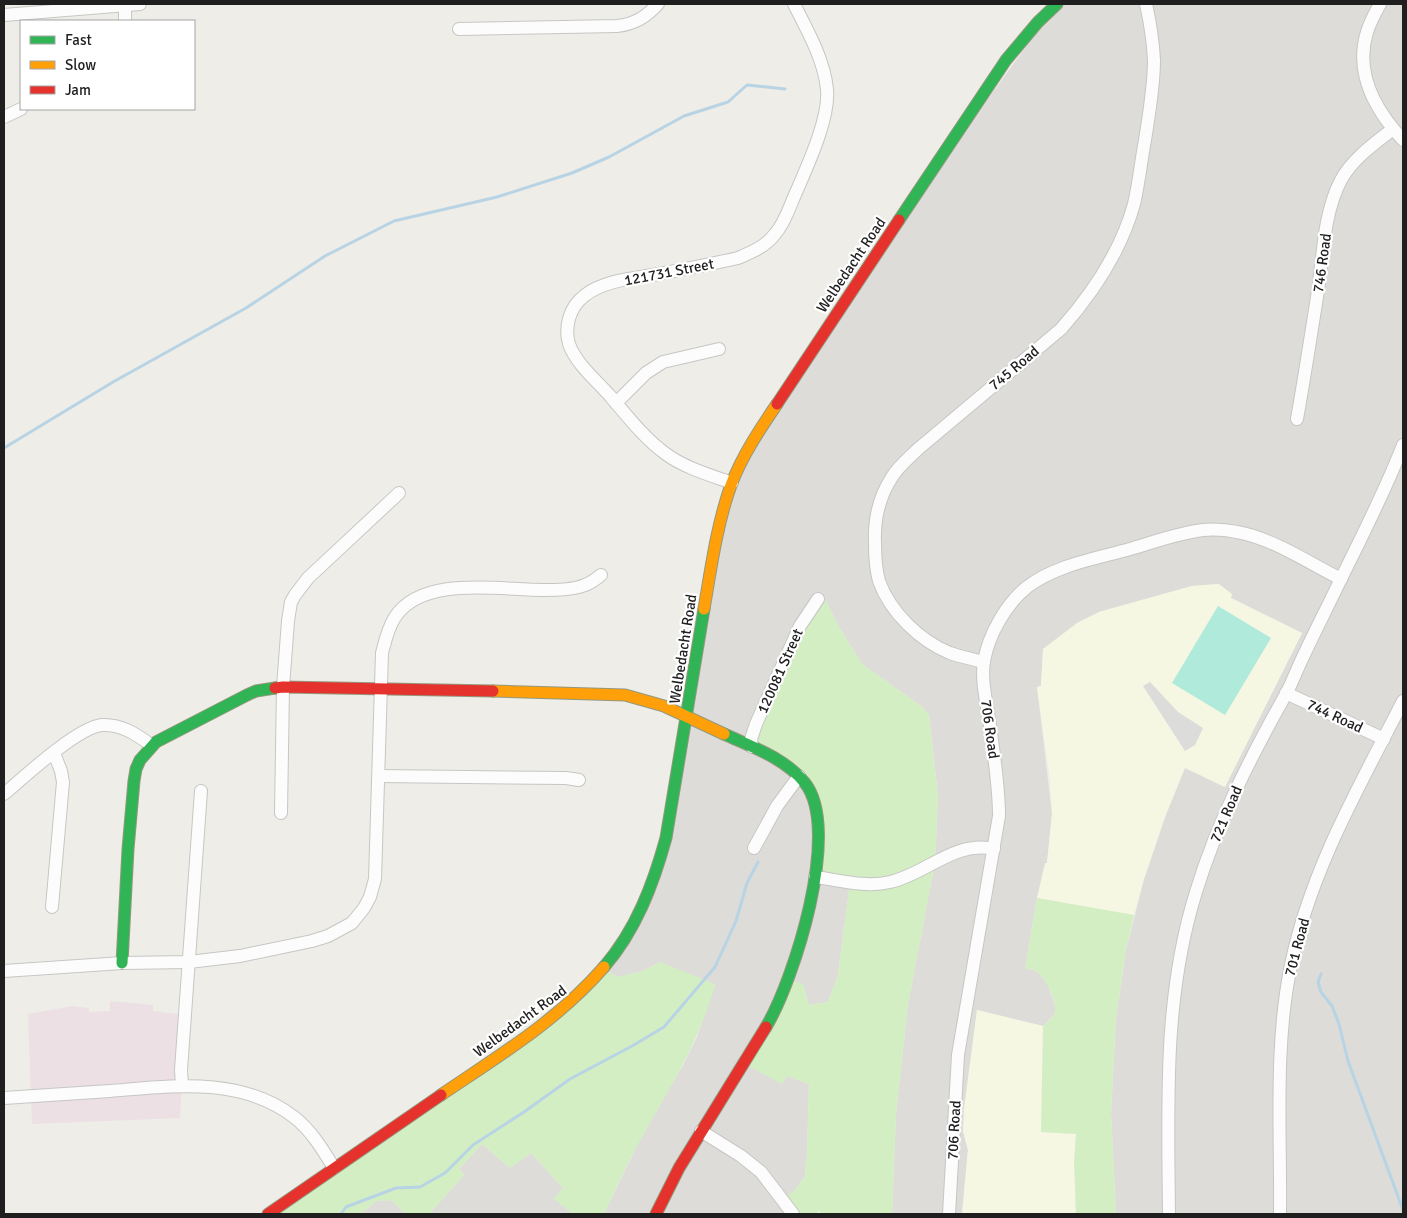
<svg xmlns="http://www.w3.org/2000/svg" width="1407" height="1218" font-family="Signika,sans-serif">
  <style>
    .residential { fill: #dddcd9 }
    .industrial { fill: #ece0e5 }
    .education { fill: #f5f7e3 }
    .grass { fill: #d4eec4 }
    .pitch { fill: #afeada }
    .parking { fill: #dcdcda }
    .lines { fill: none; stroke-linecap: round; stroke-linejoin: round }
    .stream { stroke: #b8d4e4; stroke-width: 3 }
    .street-casing { stroke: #c6c6c4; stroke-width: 14 }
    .fast-casing { stroke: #93997e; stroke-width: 13 }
    .slow-casing { stroke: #93997e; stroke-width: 13 }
    .jam-casing { stroke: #93997e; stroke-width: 13 }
    .street { stroke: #fcfcfc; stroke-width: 12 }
    .fast { stroke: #30b455; stroke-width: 11 }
    .slow { stroke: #ff9f0a; stroke-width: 11 }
    .jam { stroke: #e5322d; stroke-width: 11 }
    .labels { text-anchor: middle; stroke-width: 4.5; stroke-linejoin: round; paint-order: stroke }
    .street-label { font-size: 15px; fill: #1f1f1f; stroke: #fff }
  </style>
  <rect width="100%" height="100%" fill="#eeede8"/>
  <!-- residential -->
  <g class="residential">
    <path d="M 1057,4 L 1403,4 L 1403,1214 L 1116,1214 L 1111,1113 L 1116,1018 L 1126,950 L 1144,879 L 1165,817 L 1185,767 L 1224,787 L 1302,633 L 1231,598 L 1218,584 L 1192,586 L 1099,612 L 1043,649 L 1041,686 L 1037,687 L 1052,814 L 1047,863 L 1037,898 L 1025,969 L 1034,970 L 1040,974 L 1048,986 L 1054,1002 L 1056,1010 L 1054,1015 L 1043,1026 L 977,1010 L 963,1131 L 968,1150 L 962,1214 L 892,1214 L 896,1113 L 908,1004 L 935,862 L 938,796 L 929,715 L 921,706 L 862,664 L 840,629 L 825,599 L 792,768 L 850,883 L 838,975 L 828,1002 L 809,1005 L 803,984 L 782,1083 L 787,1076 L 809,1084 L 807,1155 L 805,1176 L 795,1190 L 784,1200 L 793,1214 L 604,1214 L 639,1141 L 683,1065 L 697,1037 L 715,985 L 660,962 L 643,971 L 618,977 L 604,969 L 645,906 L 732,484 L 891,232 Z"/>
    <path d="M 482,1144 L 510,1168 L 531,1153 L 563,1188 L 555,1199 L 573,1214 L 429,1214 L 464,1175 L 459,1169 Z"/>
    <path d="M 391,1200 L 406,1214 L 360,1214 L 377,1201 Z"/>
  </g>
  <!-- industrial -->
  <path class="industrial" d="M 110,1001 L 153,1005 L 153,1011 L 185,1015 L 180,1118 L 32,1124 L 28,1014 L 72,1006 L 89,1008 L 89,1012 L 110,1011 Z"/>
  <!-- education -->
  <g class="education">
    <path d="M 1219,584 L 1232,594 L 1231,598 L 1302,633 L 1225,787 L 1185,768 L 1165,817 L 1144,879 L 1134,915 L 1037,898 L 1045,863 L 1047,863 L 1052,814 L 1050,780 L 1037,687 L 1041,686 L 1043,649 L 1077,623 L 1099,612 L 1192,586 Z"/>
    <path d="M 977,1010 L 1043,1026 L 1041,1132 L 1076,1134 L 1074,1162 L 1076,1214 L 962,1214 L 968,1150 L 963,1131 L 964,1108 Z"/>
  </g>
  <!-- grass -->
  <g class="grass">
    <path d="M 825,599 L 840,629 L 862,664 L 921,706 L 929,715 L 938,796 L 935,862 L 908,1004 L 896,1113 L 892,1214 L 822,1214 L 819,1211 L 816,1214 L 793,1214 L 783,1200 L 795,1190 L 805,1176 L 807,1155 L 809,1084 L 787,1076 L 782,1084 L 745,1064 L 790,979 L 803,984 L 809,1005 L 828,1002 L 838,975 L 850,883 L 814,877 L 812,793 L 752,747 L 818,600 Z"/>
    <path d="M 1037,898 L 1134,915 L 1126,950 L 1116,1018 L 1111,1113 L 1116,1214 L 1076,1214 L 1074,1162 L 1076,1134 L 1041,1132 L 1043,1026 C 1047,1022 1055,1017 1055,1011 C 1057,1001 1045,977 1036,971 C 1033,969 1029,969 1025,969 Z"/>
    <path d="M 660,962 L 715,984 C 700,1041 669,1089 641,1139 C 627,1163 616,1189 604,1214 L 573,1214 L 554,1199 L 563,1188 L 531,1153 L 510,1168 L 482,1144 L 459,1169 L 464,1175 L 429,1214 L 406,1214 L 391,1200 L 377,1201 L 360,1214 L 271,1214 L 426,1109 L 604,969 L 618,977 L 643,971 Z"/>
  </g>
  <!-- pitch -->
  <path class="pitch" d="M 1218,606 L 1271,638 L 1225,715 L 1172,683 Z"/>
  <!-- parking -->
  <path class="parking" d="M 1150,682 L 1178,712 L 1203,728 L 1195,745 L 1185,751 L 1143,686 Z"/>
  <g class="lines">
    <!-- stream -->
    <g class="stream">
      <path d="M 4,448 L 113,382 L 246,308 L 325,256 L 394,221 L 497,197 L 572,173 L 609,157 L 684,116 L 728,102 L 747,85 L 785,89"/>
      <path d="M 1321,974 L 1318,982 L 1321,992 L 1332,1006 L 1339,1024 L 1348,1061 L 1403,1210"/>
      <path d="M 341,1214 L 346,1207 L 396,1188 L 420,1187 L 445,1173 L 473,1145 L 524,1112 L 570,1079 L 632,1046 L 664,1027 L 715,967 L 736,921 L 747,883 L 758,862"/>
    </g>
    <!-- street casing -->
    <g class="street-casing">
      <g id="street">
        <path d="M 1380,4 C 1375,13 1370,22 1367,32 C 1354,74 1376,111 1403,140"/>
        <path d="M 4,15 L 140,4"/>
        <path d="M 125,21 L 125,6"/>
        <path d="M 459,29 L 617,26 C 635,24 646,17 658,4"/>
        <path d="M 4,117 L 21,109"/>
        <path d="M 616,403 L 646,373 L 663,362 L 719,349"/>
        <path d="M 1297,419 C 1305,374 1312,329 1319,284 C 1323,250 1325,210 1341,180 C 1352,159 1375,143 1393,129"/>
        <path d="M 732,483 C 710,475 685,468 666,454 C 645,439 628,417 611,397 C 597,381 576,364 569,344 C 564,326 570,307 584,296 C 604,280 635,278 659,274 C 686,269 712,264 738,258 C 752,252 765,247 775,234 C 784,224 789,209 794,197 C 806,169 830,119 827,89 C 824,59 807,30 794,4"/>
        <path d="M 984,662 C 973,659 961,657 950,653 C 920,641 890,612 879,581 C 876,570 875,555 875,543 C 874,521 879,497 892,477 C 898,467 909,458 918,449 L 1061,329 C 1093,293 1121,251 1134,204 C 1139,183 1141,161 1145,140 C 1149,114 1154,87 1154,60 C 1153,41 1150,22 1146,4"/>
        <path d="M 1286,693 L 1384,739"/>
        <path d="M 752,747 L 751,739 L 756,724 L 800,626 L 818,599"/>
        <path d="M 379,776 L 566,778 L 579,780"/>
        <path d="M 4,794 C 24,777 78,727 102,725 C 121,724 136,734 151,745"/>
        <path d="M 281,813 L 283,687 L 288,621 L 291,602 L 295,595 L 308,578 L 399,493"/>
        <path d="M 754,848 L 777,806 L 799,776"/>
        <path d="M 815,877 C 839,880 866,888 890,882 C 926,874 955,840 994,849"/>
        <path d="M 52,907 L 63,782 L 61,771 L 54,753"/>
        <path d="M 4,971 L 122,963 L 189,962 L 240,956 L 312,941 L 328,936 L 352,923 L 364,908 L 370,897 L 375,879 L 382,653 C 385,641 388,628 395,617 C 423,575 499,590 543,590 C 557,590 572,590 585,585 C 591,583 596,579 601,575"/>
        <path d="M 182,1085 L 181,1070 L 201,791"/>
        <path d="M 4,1098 C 39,1096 75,1093 110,1091 C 173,1086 240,1076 294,1117 C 311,1130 323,1150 334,1168"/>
        <path d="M 701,1131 L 741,1156 L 761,1172 L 793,1214"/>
        <path d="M 949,1214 L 958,1055 L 999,816 C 999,783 993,750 989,718 C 986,700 981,679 984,661 C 989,634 1006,604 1027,587 C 1056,565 1095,559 1130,549 C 1154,542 1178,533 1203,530 C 1214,529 1227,530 1237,532 C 1272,538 1309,563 1341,579"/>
        <path d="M 1169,1214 C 1168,1106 1163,997 1196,892 C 1217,823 1250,758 1286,694 C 1292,683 1297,669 1303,657 C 1314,633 1326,610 1337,587 C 1360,540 1384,494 1403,445"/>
        <path d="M 1280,1214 C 1281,1131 1274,1047 1291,965 C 1310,871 1360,785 1403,701"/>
      </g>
    </g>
    <!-- fast casing -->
    <g class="fast-casing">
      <g id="fast">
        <path d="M 899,220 L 1006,60 L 1038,22 L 1057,4"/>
        <path d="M 724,734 C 752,747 785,758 805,783 C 842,830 794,980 766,1027"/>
        <path d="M 122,963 L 128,849 L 134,781 L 136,769 L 140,760 L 156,742 L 247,695 L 256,691 L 275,688"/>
        <path d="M 604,967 C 636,930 653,885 666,838 L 704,609"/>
      </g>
    </g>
    <!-- slow casing -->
    <g class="slow-casing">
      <g id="slow">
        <path d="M 704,609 C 711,568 717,524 731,485 C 742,456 760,429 777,404"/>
        <path d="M 493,691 L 625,695 L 664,706 L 724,734"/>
        <path d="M 441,1095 C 500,1055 557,1021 604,967"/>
      </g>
    </g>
    <!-- jam casing -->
    <g class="jam-casing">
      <g id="jam">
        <path d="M 777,404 L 899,220"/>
        <path d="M 275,688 L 283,687 L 493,691"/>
        <path d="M 268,1214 L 441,1095"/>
        <path d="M 656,1214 L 679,1168 L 766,1027"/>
      </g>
    </g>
    <!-- street -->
    <use href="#street" class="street"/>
    <!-- fast -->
    <use href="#fast" class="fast"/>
    <!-- slow -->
    <use href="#slow" class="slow"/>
    <!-- jam -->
    <use href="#jam" class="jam"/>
  </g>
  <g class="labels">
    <!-- street labels -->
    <g class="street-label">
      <text transform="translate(1322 263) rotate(-82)" y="5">746 Road</text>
      <text transform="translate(851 265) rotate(-56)" y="5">Welbedacht Road</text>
      <text transform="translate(669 272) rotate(-11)" y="5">121731 Street</text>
      <text transform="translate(1014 368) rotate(-40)" y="5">745 Road</text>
      <text transform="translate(683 649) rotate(-81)" y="5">Welbedacht Road</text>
      <text transform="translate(780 671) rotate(-66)" y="5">120081 Street</text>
      <text transform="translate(1335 716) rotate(25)" y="5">744 Road</text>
      <text transform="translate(990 729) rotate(82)" y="5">706 Road</text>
      <text transform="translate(1226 814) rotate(-67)" y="5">721 Road</text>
      <text transform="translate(1297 947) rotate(-75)" y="5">701 Road</text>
      <text transform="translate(520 1021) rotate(-36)" y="5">Welbedacht Road</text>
      <text transform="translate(954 1130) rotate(-87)" y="5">706 Road</text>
    </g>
  </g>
  <!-- border -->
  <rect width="1407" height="1218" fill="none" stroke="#1f1f1f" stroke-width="10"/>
  <!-- legend -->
  <rect x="20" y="20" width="175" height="90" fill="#ffffff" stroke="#a5a5a5"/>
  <rect x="30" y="36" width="25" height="8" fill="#30b455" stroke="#a5a5a5"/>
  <text x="65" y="45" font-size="15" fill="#1f1f1f">Fast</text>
  <rect x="30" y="61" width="25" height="8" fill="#ff9f0a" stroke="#a5a5a5"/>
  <text x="65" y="70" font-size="15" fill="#1f1f1f">Slow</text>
  <rect x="30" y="86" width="25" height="8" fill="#e5322d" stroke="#a5a5a5"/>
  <text x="65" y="95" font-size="15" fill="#1f1f1f">Jam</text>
</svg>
